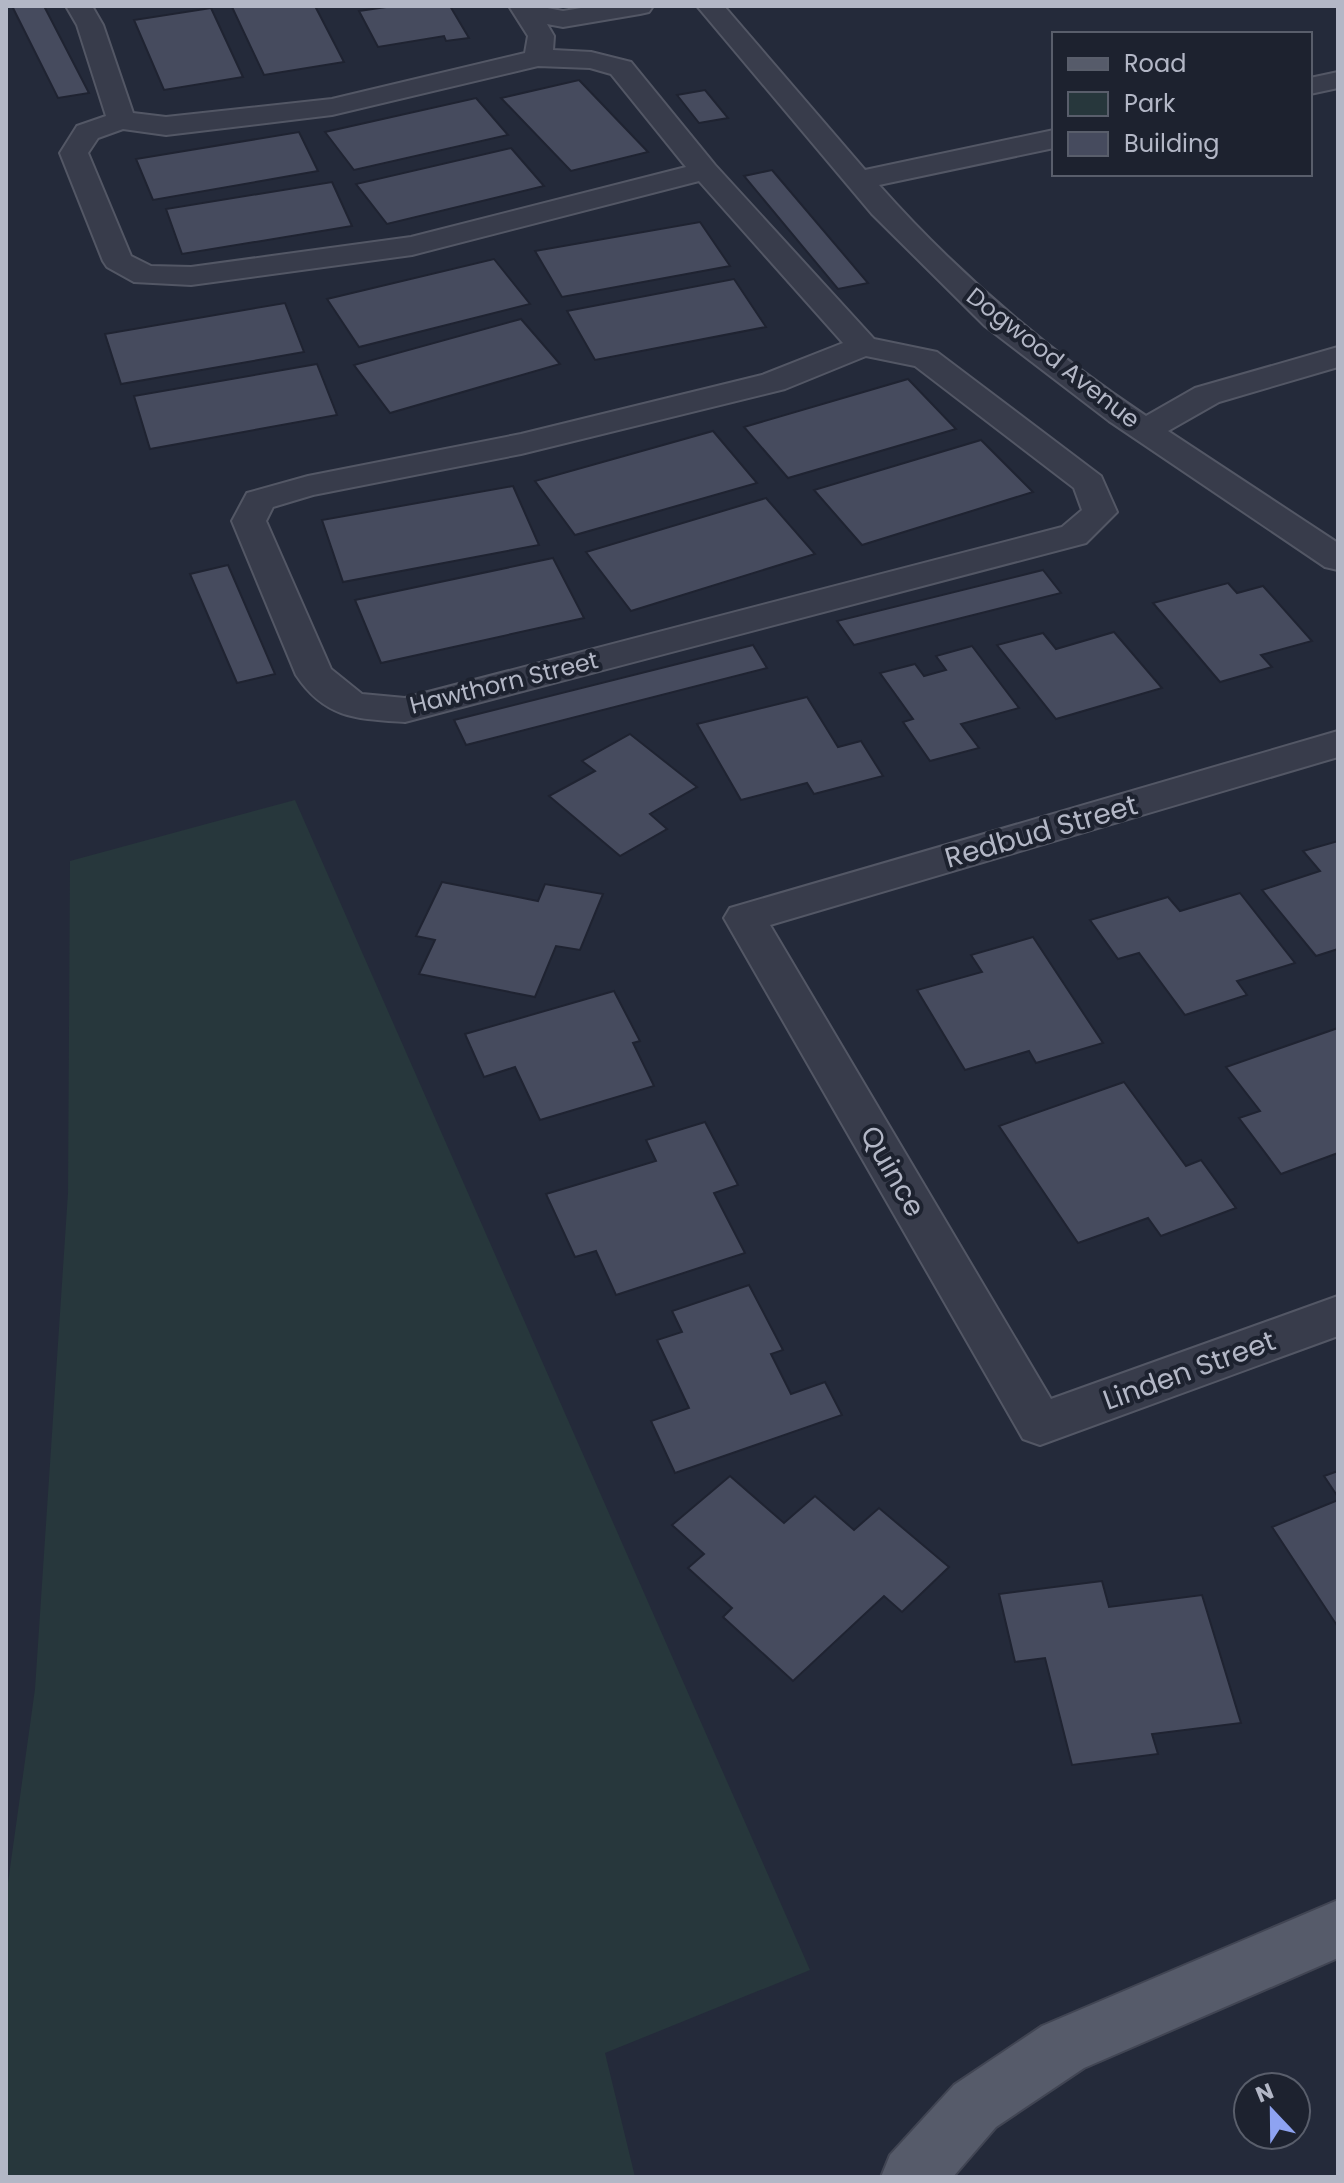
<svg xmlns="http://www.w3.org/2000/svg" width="1344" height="2183" font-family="Poppins,sans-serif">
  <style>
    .green { fill: #27373c }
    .building { fill: #464b5e; stroke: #1f2331; stroke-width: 2 }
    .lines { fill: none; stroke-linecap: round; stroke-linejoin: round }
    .minor-casing { stroke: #535765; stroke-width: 4 }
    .major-casing { stroke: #414553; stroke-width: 4 }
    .minor { fill: #383c4b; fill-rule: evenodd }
    .major { fill: #565b6a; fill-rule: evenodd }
    .labels { text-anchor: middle; stroke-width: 8; stroke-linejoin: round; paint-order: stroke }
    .far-street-label { font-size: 24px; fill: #b3b7c6; stroke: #1d222f }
    .street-label { font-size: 28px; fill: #b3b7c6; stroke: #1d222f }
  </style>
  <rect width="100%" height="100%" fill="#242a3a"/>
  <!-- green -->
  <path class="green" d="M 295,800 L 810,1970 L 605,2053 L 635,2177 L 6,2177 L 6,1897 L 35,1689 L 68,1193 L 70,861 Z"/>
  <!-- building -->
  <g class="building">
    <path d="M 12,6 L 44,6 L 89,93 L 58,98 Z"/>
    <path d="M 315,6 L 344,62 L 264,75 L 232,7 Z"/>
    <path d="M 393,6 L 450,6 L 469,38 L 446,41 L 444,36 L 378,47 L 359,11 Z"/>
    <path d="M 211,8 L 243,77 L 164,90 L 134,20 Z"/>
    <path d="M 579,80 L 648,152 L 571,171 L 501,98 Z"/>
    <path d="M 705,90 L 728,118 L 699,123 L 677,95 Z"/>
    <path d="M 476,98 L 508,135 L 354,170 L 325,132 Z"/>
    <path d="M 299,132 L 318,171 L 153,200 L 136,159 Z"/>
    <path d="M 511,148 L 544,186 L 387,224 L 356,184 Z"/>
    <path d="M 772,170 L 868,283 L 838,289 L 744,176 Z"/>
    <path d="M 332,182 L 352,226 L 182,254 L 166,209 Z"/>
    <path d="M 700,222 L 730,266 L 562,297 L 535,251 Z"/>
    <path d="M 494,259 L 530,304 L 359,347 L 327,299 Z"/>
    <path d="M 734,279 L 766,327 L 595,360 L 567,311 Z"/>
    <path d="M 285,303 L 304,352 L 121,384 L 105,334 Z"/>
    <path d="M 521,319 L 560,364 L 390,413 L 354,365 Z"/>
    <path d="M 317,364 L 337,415 L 150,449 L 134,396 Z"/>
    <path d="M 908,379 L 956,429 L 788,478 L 744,427 Z"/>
    <path d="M 713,431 L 757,483 L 575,535 L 535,481 Z"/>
    <path d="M 981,440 L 1033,492 L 862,545 L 814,490 Z"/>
    <path d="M 513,486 L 539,545 L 343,582 L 322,520 Z"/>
    <path d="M 766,498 L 815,554 L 631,611 L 586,552 Z"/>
    <path d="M 553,558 L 584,618 L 381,663 L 355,600 Z"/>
    <path d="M 228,565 L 275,674 L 237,683 L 190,574 Z"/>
    <path d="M 1043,570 L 1061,593 L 854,645 L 837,621 Z"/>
    <path d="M 1228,583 L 1237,593 L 1263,586 L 1312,641 L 1261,655 L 1272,667 L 1220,682 L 1153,603 Z"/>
    <path d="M 1114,632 L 1162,688 L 1056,719 L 997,645 L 1043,633 L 1056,649 Z"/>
    <path d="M 753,645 L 767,668 L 466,745 L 454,720 Z"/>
    <path d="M 972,646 L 1019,708 L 961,724 L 979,748 L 930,761 L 903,722 L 913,719 L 880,673 L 915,664 L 924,676 L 946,670 L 936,656 Z"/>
    <path d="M 807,697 L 838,747 L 861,741 L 883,776 L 814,794 L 807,783 L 741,800 L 697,724 Z"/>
    <path d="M 630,734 L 697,787 L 650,814 L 667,829 L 620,856 L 549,796 L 595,771 L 582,761 Z"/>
    <path d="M 1338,841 L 1338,949 L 1316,956 L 1262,890 L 1320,871 L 1303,851 Z"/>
    <path d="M 442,882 L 538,901 L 545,884 L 603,894 L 580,950 L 556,946 L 535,997 L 419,974 L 435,940 L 416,936 Z"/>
    <path d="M 1240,893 L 1295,963 L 1237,981 L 1247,995 L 1185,1015 L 1139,953 L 1118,959 L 1090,920 L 1168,897 L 1180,911 Z"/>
    <path d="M 1033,937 L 1103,1043 L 1036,1063 L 1029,1051 L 965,1070 L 917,990 L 982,972 L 971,955 Z"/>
    <path d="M 614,991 L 640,1041 L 633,1043 L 654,1086 L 540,1120 L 515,1067 L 484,1077 L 465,1034 Z"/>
    <path d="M 1338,1028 L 1338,1153 L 1281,1174 L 1239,1118 L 1260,1111 L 1226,1067 Z"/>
    <path d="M 1124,1082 L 1186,1166 L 1201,1160 L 1236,1208 L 1161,1236 L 1148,1218 L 1078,1243 L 999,1126 Z"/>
    <path d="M 705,1122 L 738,1185 L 714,1193 L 745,1253 L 616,1295 L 596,1251 L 575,1257 L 546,1194 L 656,1161 L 646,1140 Z"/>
    <path d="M 749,1285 L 783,1350 L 771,1354 L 791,1394 L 825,1382 L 842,1415 L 675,1473 L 651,1421 L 689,1408 L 657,1340 L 682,1332 L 672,1311 Z"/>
    <path d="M 1338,1471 L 1338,1497 L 1324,1476 Z"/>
    <path d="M 730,1476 L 784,1523 L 815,1496 L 854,1530 L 879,1508 L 949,1567 L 902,1612 L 884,1596 L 793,1681 L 723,1617 L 732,1608 L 688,1568 L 704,1554 L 672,1525 Z"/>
    <path d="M 1338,1500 L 1338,1627 L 1272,1527 Z"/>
    <path d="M 1102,1581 L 1109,1607 L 1202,1595 L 1241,1723 L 1152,1734 L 1158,1754 L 1072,1765 L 1045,1658 L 1015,1662 L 999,1594 Z"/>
  </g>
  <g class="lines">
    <!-- minor casing -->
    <g class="minor-casing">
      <g id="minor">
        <path d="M 66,6 L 92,6 L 103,25 L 133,113 L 166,117 L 332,99 L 525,53 L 528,36 L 509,6 L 537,6 L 563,11 L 593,6 L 653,6 L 649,12 L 640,14 L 563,27 L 547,24 L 554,36 L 553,50 L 591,52 L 631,62 L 715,165 L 874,339 L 937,352 L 1101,476 L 1117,512 L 1086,543 L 405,722 C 358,719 325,719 296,675 L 232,521 L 247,493 L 308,476 L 521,434 L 762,375 L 843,343 L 699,181 L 412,255 L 191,285 L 134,282 L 107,267 L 103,261 L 60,153 L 77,126 L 106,116 L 77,25 ZM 538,66 L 590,68 L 611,74 L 686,167 L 411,237 L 191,267 L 151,266 L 131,256 L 88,153 L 98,138 L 123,129 L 166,135 L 332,115 ZM 866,356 L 915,366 L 1074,488 L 1082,510 L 1062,527 L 405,698 L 362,694 L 331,669 L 266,521 L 273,507 L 313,495 L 521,454 L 785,389 Z"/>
        <path d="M 697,6 L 724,6 L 865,170 L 1054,130 L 1054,148 L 879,185 C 958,274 1047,350 1146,416 L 1195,388 L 1338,347 L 1338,367 L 1219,402 L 1168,431 L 1338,543 L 1338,570 L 1325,567 L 1109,421 L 985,326 L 872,214 Z"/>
        <path d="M 1338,72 L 1338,88 L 1310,94 L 1310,78 Z"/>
        <path d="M 1338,731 L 1338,757 L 770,925 L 1051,1399 L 1338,1296 L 1338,1336 L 1040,1445 L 1023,1439 L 724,918 L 730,908 Z"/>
      </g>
    </g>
    <!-- major casing -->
    <g class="major-casing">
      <path id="major" d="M 1338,1900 L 1338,1958 L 1084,2068 L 996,2127 L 953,2177 L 881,2177 L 890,2155 L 954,2085 L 1042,2026 Z"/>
    </g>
    <!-- minor -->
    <use href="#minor" class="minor"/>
    <!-- major -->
    <use href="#major" class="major"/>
  </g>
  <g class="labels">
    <!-- far-street labels -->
    <g class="far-street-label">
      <text transform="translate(1053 358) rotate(38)" y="8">Dogwood Avenue</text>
      <text transform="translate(504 683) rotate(-14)" y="8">Hawthorn Street</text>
    </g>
    <!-- street labels -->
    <g class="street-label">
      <text transform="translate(1041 831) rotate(-16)" y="10">Redbud Street</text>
      <text transform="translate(893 1171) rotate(60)" y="10">Quince</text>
      <text transform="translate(1189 1370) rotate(-20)" y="10">Linden Street</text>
    </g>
  </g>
  <!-- border -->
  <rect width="1344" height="2183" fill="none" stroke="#b3b7c6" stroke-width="16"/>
  <!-- legend -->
  <rect x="1052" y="32" width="260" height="144" fill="#1d222f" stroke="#595e6b" stroke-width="2"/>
  <rect x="1068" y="58" width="40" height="12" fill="#565b6a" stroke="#595e6b" stroke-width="2"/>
  <text x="1124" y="72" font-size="24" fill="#b3b7c6">Road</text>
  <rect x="1068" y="92" width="40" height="24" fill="#27373c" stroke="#595e6b" stroke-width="2"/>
  <text x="1124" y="112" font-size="24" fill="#b3b7c6">Park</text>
  <rect x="1068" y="132" width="40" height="24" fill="#464b5e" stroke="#595e6b" stroke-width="2"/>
  <text x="1124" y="152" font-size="24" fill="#b3b7c6">Building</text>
  <!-- north arrow -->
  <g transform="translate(1272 2111) rotate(338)"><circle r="38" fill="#1d222f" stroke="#595e6b" stroke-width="2"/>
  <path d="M0-6L14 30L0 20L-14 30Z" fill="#8ea3f1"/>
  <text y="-12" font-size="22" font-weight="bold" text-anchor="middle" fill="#b3b7c6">N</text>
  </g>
</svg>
